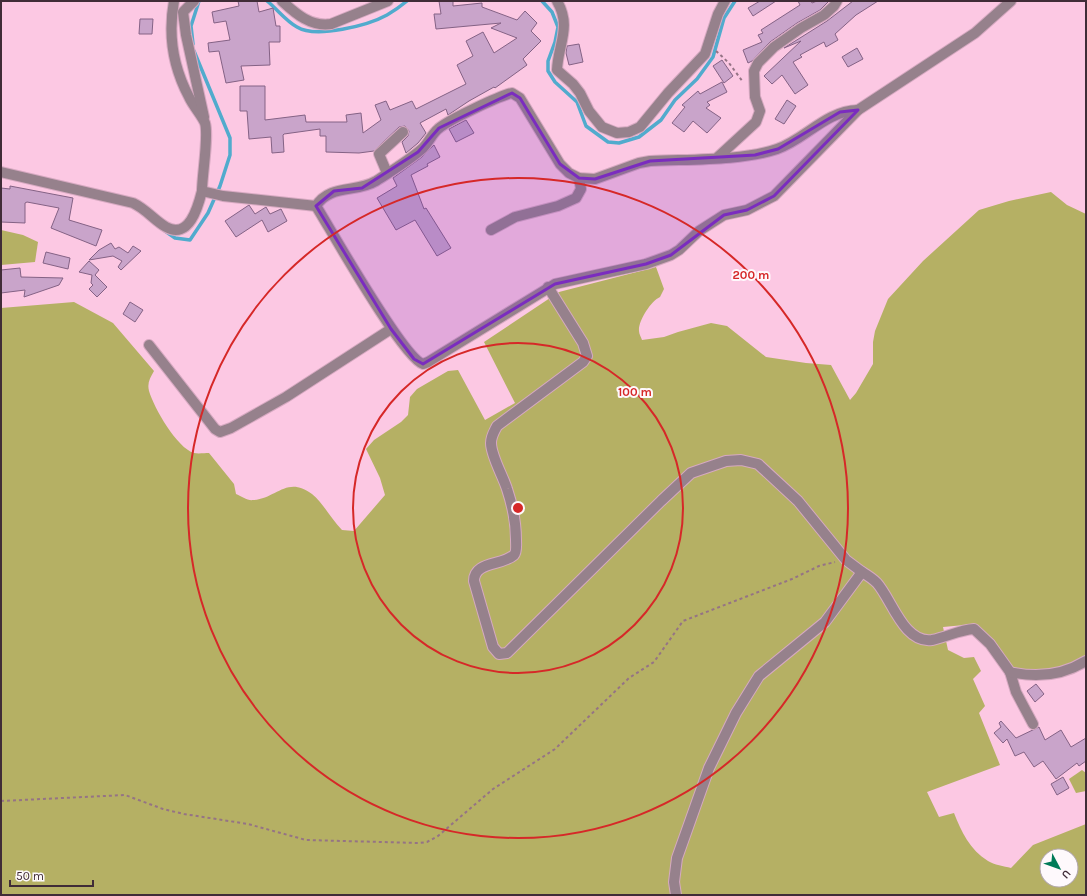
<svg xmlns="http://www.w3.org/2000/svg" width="1087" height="896" font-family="Karla,sans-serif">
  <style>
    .forest { fill: #b5b064; fill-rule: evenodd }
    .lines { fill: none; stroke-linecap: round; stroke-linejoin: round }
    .stream { stroke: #51abcd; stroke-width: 3.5 }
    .building { fill: #c9a4ca; stroke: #846285 }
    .minor-casing { stroke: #d6a9c1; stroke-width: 12 }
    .path { stroke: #957385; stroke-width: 2; stroke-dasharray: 3 3; stroke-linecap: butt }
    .minor { stroke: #96818c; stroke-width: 10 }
    .marked { fill: #7b2cbf; fill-opacity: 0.2; stroke: #7b2cbf; stroke-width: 3; stroke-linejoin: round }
    .ring { fill: none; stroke: #d62828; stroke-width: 2 }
    .centre { fill: #d62828; stroke: #fef9fc; stroke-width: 2 }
    .ring-label { font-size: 12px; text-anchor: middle; font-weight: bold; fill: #d62828; stroke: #fef9fc; stroke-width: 4; stroke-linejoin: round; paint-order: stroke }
  </style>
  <rect width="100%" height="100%" fill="#fcc8e3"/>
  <!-- forest -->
  <g class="forest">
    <path d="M 1051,192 L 1067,205 L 1086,214 L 1086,655 C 1064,669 1039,673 1013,668 L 994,640 L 975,624 L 943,627 L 948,650 L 964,658 L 974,657 L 981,671 L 973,679 L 985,706 L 979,713 L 1000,765 L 927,792 L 939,817 L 954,813 C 961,831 970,850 988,861 C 994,865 1004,866 1011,868 L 1033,845 L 1086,824 L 1086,895 L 1,895 L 1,308 L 74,302 L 113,323 L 154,371 C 150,378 147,383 149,391 C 154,408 177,448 194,453 C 198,454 205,453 209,453 L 234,484 L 236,494 C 241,496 248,501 253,500 C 276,499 287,475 312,494 C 324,504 331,519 342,530 L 354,531 L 385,495 L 380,478 L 366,449 L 374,440 L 401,422 L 408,415 L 410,397 L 417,389 L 448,371 L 458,370 L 485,420 L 515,403 L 484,342 L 559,292 L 656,267 L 664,289 L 660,297 C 651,301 638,321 639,331 C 639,334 641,337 642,340 L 664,337 L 678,332 L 711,323 L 727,326 L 766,357 L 806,363 L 831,365 L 850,400 L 856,393 L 873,364 L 873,342 L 875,331 L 888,299 L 923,261 L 979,210 L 1009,201 ZM 1047,856 L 1071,856 L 1071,880 L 1047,880 Z"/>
    <path d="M 1,230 L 23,235 L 38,242 L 35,262 L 1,265 Z"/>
    <path d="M 1082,770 L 1086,773 L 1086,791 L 1076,793 L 1069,779 Z"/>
  </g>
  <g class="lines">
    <!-- stream -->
    <g class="stream">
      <path d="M 267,1 C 277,9 286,21 297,27 C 316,39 369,25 387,15 C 394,11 401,6 407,1"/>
      <path d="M 542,1 L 552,12 L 558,27 L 555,42 L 548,61 L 548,71 L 555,82 L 577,102 L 586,126 L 608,142 L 619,143 L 639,137 L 661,120 L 675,100 L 697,79 L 713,57 L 724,18 L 735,1"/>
      <path d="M 193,44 L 191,26 L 199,1"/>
      <path d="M 165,231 L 175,238 L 190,240 L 208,213 L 220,186 L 230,155 L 230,138 L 194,51"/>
    </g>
  </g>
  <!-- building -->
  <g class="building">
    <path d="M 238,1 L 257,1 L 259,12 L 273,8 L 276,26 L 280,26 L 280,42 L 269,42 L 270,65 L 241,66 L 244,80 L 226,83 L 219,51 L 209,52 L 208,43 L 230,40 L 226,21 L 214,23 L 212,12 L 239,6 Z"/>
    <path d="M 439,1 L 453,1 L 453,6 L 482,3 L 482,7 L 517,20 L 525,11 L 537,23 L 531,31 L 541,41 L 523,59 L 527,65 L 495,88 L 494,87 L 469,101 L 448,115 L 446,109 L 420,123 L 426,133 L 418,143 L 406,153 L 402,142 L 408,136 L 409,131 L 405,126 L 399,127 L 374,151 L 359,153 L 326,152 L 326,136 L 320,136 L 320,129 L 284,134 L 283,135 L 284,152 L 272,153 L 271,137 L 249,139 L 247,111 L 240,111 L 240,86 L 265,86 L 265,120 L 305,115 L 306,122 L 347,122 L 346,115 L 361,113 L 363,133 L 381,120 L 375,105 L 386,101 L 390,110 L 412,101 L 416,109 L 466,84 L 457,65 L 473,56 L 466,41 L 483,32 L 494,53 L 517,38 L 491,28 L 501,23 L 436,29 L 434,14 L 441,14 Z"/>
    <path d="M 760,1 L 776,1 L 753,16 L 748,8 Z"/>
    <path d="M 798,1 L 811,1 L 812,3 L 817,1 L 829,1 L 820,10 L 797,23 L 770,42 L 752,61 L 748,63 L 743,50 L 762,42 L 758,35 L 763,33 L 761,30 L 800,5 Z"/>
    <path d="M 853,1 L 878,1 L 856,15 L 835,34 L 838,40 L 826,47 L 824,42 L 800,55 L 802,57 L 793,62 L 808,85 L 795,94 L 782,75 L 772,84 L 764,76 L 801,41 L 784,48 L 827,21 Z"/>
    <path d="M 140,19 L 153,19 L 152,34 L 139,34 Z"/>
    <path d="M 579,44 L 583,62 L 569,65 L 566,53 L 567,46 Z"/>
    <path d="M 857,48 L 863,59 L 848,67 L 842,57 Z"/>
    <path d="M 722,60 L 733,76 L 724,83 L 713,66 Z"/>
    <path d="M 722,82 L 727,92 L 707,102 L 710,105 L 706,108 L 721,118 L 707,133 L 693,121 L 684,132 L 672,123 L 685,107 L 682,105 L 698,91 L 700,94 Z"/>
    <path d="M 787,100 L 796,106 L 784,124 L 775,119 Z"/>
    <path d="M 466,120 L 474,133 L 456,142 L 449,129 Z"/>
    <path d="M 434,145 L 440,157 L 427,164 L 428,166 L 411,175 L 424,209 L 426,208 L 451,248 L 437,256 L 415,220 L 396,230 L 377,198 L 397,186 L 393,178 L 422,157 Z"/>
    <path d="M 10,186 L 73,198 L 69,220 L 102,230 L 96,246 L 51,228 L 59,208 L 27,202 L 25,203 L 25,223 L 1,222 L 1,188 L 10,189 Z"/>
    <path d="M 249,205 L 255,214 L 266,207 L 270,214 L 281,209 L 287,221 L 268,232 L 262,220 L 236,237 L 225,221 Z"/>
    <path d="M 111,243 L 115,249 L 119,247 L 128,253 L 133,246 L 141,251 L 121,270 L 118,267 L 122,261 L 113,256 L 89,260 L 99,250 Z"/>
    <path d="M 46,252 L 70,258 L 68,269 L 43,263 Z"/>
    <path d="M 89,261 L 99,270 L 95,275 L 107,287 L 97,297 L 89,289 L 93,285 L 91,283 L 92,275 L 79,272 Z"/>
    <path d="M 20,268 L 21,277 L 63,278 L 59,285 L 24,297 L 25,290 L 1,293 L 1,270 Z"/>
    <path d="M 130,302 L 143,310 L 135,322 L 123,314 Z"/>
    <path d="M 1036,684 L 1044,694 L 1035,702 L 1027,691 Z"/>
    <path d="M 1001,721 L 1016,738 L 1039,727 L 1045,740 L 1061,730 L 1071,747 L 1086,738 L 1086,761 L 1079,766 L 1077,763 L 1056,779 L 1043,761 L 1034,767 L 1024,752 L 1015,756 L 1007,739 L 1003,743 L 994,733 L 1001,727 L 999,723 Z"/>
    <path d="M 1063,777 L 1069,788 L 1057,795 L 1051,784 Z"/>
  </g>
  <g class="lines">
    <!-- minor casing -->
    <g class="minor-casing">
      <g id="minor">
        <path d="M 174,1 C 168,34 173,67 189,97 C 193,106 201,114 205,123 C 209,136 202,175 202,191 L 223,196 L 316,206 C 330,184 356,193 376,181 C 390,172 411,159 423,148 C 429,142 432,134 438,129 C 448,120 499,96 512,93 L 520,98 L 560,164 L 569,173 L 579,178 L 595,179 L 639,163 L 650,161 C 689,159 741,161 777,149 C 806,139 825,111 858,110"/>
        <path d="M 194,1 L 183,12 L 186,35 L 204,117"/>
        <path d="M 282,1 C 296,14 311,27 331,24 L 388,1"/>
        <path d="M 557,1 C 572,27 558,44 557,70 L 573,84 L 580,93 L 589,111 L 602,127 L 617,133 L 629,132 L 640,127 L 668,93 L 705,54 L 718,14 L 725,1"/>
        <path d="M 718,157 L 756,122 L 760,111 L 755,97 L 754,71 L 758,63 L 774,47 L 801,28 L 824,15 L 834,6 L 837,1"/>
        <path d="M 1,172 L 133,203 C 146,209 154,220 166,227 C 189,240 198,207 202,191"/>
        <path d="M 387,173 L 379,154 L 403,132"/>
        <path d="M 316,206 C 331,230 403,358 423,364 L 428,362 L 555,284 L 646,264 L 671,255 L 679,250 L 699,231 L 724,215 L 747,210 L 774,196 L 858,110 L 975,33 L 1011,1"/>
        <path d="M 491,230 L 515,217 L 558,206 L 576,198 L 581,189 L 579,178"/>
        <path d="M 548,287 L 583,343 L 587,356 L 583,362 L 497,426 C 494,432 491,436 491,443 C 491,456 503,476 507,489 C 512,504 516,524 516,540 C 516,544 517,552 514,555 C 502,566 474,561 474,581 L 493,647 L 499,654 L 507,653 L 661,501 L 691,473 L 726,461 L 741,460 L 758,464 L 798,501 L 846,560 L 862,572"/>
        <path d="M 149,345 L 215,429 L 220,432 L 231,428 L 286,397 L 391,329"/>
        <path d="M 1010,672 L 1016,692 L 1033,724"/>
        <path d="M 676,895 L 674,882 L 677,858 L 709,768 L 736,713 L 759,676 L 825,622 L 862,572 C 867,575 873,579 877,583 C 892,600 904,644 932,640 C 947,637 959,630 974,629 L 990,644 L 1010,672 C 1036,678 1063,675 1086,661"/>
      </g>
    </g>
    <!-- path -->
    <g class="path">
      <path d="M 716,51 L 729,63 L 743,82"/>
      <path d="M 1,801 L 125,795 L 163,809 L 184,814 L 248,824 L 306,840 L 419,843 L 427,842 L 438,836 L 493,789 L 555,749 L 629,678 L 654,662 L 683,621 L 792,579 L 819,566 L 835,562"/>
    </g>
    <!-- minor -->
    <use href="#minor" class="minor"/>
  </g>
  <!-- marked area -->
  <path class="marked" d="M 512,93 L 520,98 L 560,164 L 579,178 L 595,179 L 650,161 L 755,155 L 778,149 L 840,112 L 858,110 L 774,196 L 747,210 L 724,215 L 671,255 L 646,264 L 555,284 L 423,364 L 414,359 L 391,329 L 316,206 L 334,191 L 362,188 L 418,152 L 439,128 Z"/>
  <!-- distance rings -->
  <g class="ring">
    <circle cx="518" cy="508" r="165"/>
    <circle cx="518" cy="508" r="330"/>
  </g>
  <circle cx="518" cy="508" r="6" class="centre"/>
  <g class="ring-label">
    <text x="751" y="279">200 m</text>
    <text x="635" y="396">100 m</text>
  </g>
  <!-- border -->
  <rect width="1087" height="896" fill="none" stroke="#402c37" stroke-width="4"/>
  <!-- north arrow -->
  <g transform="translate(1059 868) rotate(131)"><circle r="19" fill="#fef9fc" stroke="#b2a7ad"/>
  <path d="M0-3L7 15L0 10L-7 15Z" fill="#007b59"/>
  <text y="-6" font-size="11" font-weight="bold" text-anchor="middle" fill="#402c37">U</text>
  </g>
  <!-- scale -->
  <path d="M10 880v6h83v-6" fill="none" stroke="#402c37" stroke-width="2"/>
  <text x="16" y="880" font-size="12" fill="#402c37" stroke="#fef9fc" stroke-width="3" paint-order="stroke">50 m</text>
</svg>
